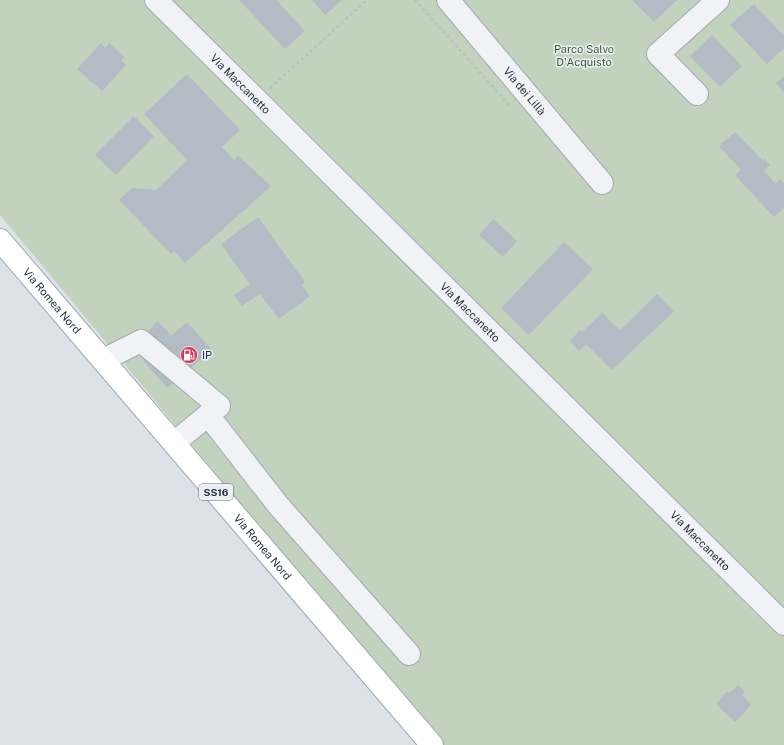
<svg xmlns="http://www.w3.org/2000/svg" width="784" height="745" font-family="'Public Sans',sans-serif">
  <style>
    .green { fill: #c3d2bd }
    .building { fill: #b3bbc5 }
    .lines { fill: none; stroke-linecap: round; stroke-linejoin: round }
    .minor-casing { stroke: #a2a8b2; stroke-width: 24 }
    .major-casing { stroke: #9ba6b4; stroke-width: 24 }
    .path { stroke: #bbbfc6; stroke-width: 2.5; stroke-dasharray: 3 3; stroke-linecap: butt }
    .minor { stroke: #f0f2f6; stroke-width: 22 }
    .major { stroke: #fff; stroke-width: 22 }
    .labels { text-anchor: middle; stroke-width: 3; stroke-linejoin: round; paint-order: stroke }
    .shield { fill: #ecf0f5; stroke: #616976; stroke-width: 1 }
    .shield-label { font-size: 10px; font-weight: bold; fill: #252f3f }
    .park-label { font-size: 11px; fill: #3b5c31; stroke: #ecf0f5 }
    .street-label { font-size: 11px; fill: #252f3f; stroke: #ecf0f5 }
    .poi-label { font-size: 11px; fill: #252f3f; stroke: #ecf0f5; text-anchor: start }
  </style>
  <rect width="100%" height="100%" fill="#dde1e8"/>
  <!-- green -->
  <path class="green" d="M 0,0 L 784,0 L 784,745 L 442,745 L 0,215 Z"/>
  <!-- building -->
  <g class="building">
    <path d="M 239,0 L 276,0 L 305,31 L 285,49 Z"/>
    <path d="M 312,0 L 342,0 L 325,15 Z"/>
    <path d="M 632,0 L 677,0 L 654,22 Z"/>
    <path d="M 754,4 L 784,36 L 784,48 L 767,64 L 730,25 Z"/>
    <path d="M 712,35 L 742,66 L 720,87 L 690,56 Z"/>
    <path d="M 101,43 L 105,48 L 109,43 L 124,57 L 121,61 L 126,65 L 102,91 L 77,69 Z"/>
    <path d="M 187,74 L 240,130 L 222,147 L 234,160 L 238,156 L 271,186 L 185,263 L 174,251 L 171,254 L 119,200 L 132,188 L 156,190 L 187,160 L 144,114 Z"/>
    <path d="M 784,76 L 784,93 L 776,83 Z"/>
    <path d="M 134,116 L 154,136 L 116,175 L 95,155 Z"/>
    <path d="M 735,132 L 763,161 L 765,159 L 770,165 L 764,171 L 776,184 L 780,179 L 784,183 L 784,208 L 774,217 L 735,175 L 741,170 L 719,146 Z"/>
    <path d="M 258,217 L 305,282 L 302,285 L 310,296 L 279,319 L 260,294 L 242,306 L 234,295 L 250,284 L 221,244 Z"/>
    <path d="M 493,219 L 517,241 L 503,257 L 479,235 Z"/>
    <path d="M 564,242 L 593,269 L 529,335 L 501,308 Z"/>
    <path d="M 657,294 L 674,311 L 612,370 L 586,344 L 579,351 L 570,341 L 580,330 L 582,332 L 602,313 L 620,330 Z"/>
    <path d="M 158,321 L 171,336 L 187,322 L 212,350 L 167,388 L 143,360 L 160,345 L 148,331 Z"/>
    <path d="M 738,685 L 745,692 L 742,695 L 751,705 L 735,722 L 716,704 L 727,691 L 729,693 Z"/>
  </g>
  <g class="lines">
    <!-- minor casing -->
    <g class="minor-casing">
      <g id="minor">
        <path id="s1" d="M 156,0 L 784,624"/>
        <path id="s2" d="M 448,0 L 602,183"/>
        <path d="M 697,94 L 658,54 L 718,0"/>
        <path d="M 103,360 L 141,341 L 219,406 L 174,443"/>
        <path d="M 208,415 L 278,505 L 409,654"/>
      </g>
    </g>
    <!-- major casing -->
    <g class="major-casing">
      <g id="major">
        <path id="s3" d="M 0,240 L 432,745"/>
      </g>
    </g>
    <!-- path -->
    <g class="path">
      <path d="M 415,0 L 511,107"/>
      <path d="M 270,88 L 367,0"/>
    </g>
    <!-- minor -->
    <use href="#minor" class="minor"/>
    <!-- major -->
    <use href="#major" class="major"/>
  </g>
  <!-- icons -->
  <defs>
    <g id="fuel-disc" transform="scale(0.9)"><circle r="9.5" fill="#d83653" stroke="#ecf0f5"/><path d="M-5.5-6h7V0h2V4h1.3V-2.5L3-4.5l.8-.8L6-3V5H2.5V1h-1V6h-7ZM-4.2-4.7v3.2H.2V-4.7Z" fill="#fff"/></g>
  </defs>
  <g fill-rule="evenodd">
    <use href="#fuel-disc" x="189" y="355"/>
  </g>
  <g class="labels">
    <!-- shield labels -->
    <rect class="shield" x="199" y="484" width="34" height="16" rx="3"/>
    <g class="shield-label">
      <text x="216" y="496">SS16</text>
    </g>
    <!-- park labels -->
    <g class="park-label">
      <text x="584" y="53">Parco Salvo<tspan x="584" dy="13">D'Acquisto</tspan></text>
    </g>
    <!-- street labels -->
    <g class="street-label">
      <text dy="4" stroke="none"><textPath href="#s1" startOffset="119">Via Maccanetto</textPath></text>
      <text dy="4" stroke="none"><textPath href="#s2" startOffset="119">Via dei Lillà</textPath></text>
      <text dy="4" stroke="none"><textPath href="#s3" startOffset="80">Via Romea Nord</textPath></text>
      <text dy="4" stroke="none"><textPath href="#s1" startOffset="443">Via Maccanetto</textPath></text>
      <text dy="4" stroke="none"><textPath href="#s1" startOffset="767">Via Maccanetto</textPath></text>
      <text dy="4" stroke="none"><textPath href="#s3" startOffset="404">Via Romea Nord</textPath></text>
    </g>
    <!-- poi labels -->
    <g class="poi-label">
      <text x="202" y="359">IP</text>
    </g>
  </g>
</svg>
